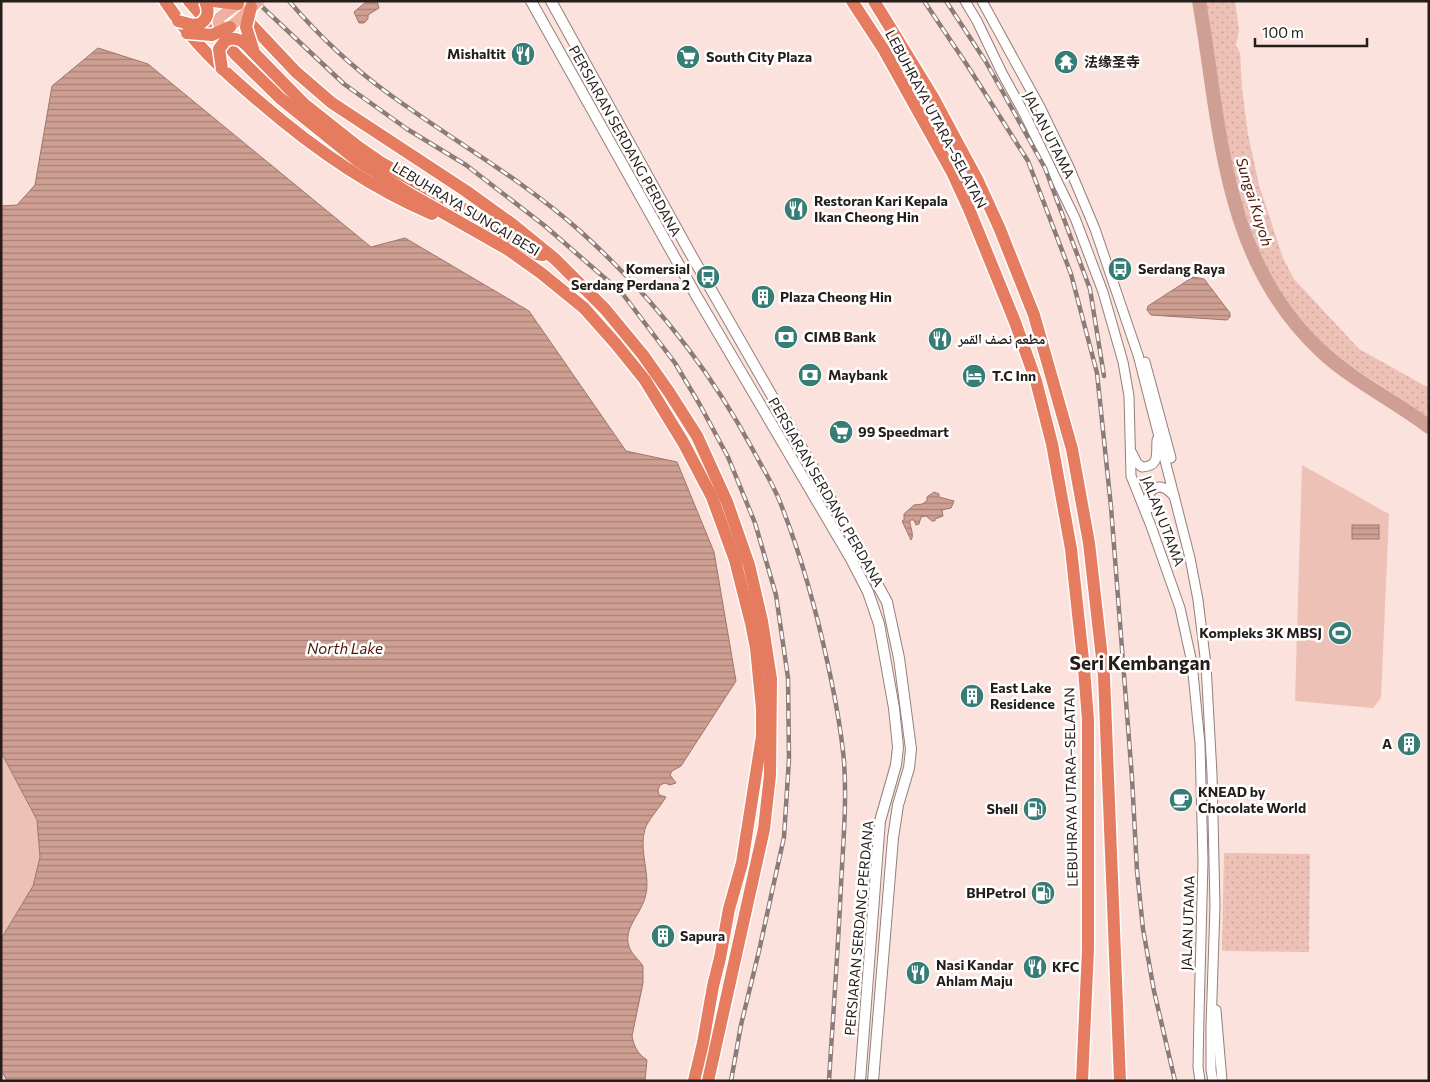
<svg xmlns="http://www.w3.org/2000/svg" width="1430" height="1082" font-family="Commissioner,'Noto Naskh Arabic','Noto Sans SC',sans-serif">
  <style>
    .grass { fill: #edc1b6 }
    .park { fill: url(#park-dots) }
    .water { fill: url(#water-rules); stroke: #9b786e }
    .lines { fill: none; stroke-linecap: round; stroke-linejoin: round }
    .river { stroke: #ce9f92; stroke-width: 14 }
    .tertiary-casing { stroke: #947f79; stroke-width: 11 }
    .secondary-casing { stroke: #947f79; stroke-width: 12 }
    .motorway-casing { stroke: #fff; stroke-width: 15 }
    .tertiary { stroke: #fff; stroke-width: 9 }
    .secondary { stroke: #fff; stroke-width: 10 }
    .motorway { stroke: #e57b5f; stroke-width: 12 }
    .rail-casing { stroke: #8c7b77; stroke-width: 4.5 }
    .rail { stroke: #fff; stroke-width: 2.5; stroke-dasharray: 8; stroke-linecap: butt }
    .primary-bridge-casing { stroke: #fff; stroke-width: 14; stroke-linecap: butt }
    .motorway-bridge-casing { stroke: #fff; stroke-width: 15; stroke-linecap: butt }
    .primary-bridge { stroke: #efb09f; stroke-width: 11 }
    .motorway-bridge { stroke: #e57b5f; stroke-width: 12 }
    .labels { text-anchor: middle; stroke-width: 5; stroke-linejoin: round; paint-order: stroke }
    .poi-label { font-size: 14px; font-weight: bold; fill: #251d1a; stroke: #fff; text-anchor: start }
    .street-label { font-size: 14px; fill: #251d1a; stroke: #fff }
    .water-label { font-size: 15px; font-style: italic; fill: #501707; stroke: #fff }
    .district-label { font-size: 19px; font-weight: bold; fill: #251d1a; stroke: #fff }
  </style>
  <defs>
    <pattern id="park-dots" width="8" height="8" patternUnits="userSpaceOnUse" patternTransform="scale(1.25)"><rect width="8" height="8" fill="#edc1b6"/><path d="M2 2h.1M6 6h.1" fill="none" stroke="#cba59c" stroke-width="1.8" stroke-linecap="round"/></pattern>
    <pattern id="water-rules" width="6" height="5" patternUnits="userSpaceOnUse" patternTransform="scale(1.25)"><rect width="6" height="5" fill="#ce9f92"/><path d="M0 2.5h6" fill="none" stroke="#a78176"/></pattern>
  </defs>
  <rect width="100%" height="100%" fill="#fbe2dc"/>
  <!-- grass -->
  <g class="grass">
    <path d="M 1302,465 L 1389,514 L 1381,698 L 1373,708 L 1295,701 Z"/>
    <path d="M 1,752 L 37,821 L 40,857 L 33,886 L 1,939 Z"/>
  </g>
  <!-- park -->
  <g class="park">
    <path d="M 1203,1 L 1235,1 L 1239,30 L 1236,45 L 1240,53 L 1242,89 L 1248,134 L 1259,185 L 1283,258 L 1294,279 L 1359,349 L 1429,388 L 1429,418 L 1388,390 L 1344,362 L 1315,338 L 1279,294 L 1257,246 L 1235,184 Z"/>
    <path d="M 1224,853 L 1310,854 L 1309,952 L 1222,951 Z"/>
  </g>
  <!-- water -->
  <g class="water">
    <path d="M 367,1 L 377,1 L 379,8 L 368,15 L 368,19 L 364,23 L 359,23 L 354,12 Z"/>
    <path d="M 98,48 L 148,64 L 371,247 L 405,238 L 529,311 L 626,451 L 677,462 L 714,552 L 736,681 L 681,766 L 672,771 L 670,775 L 676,783 L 670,785 L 665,783 L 660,785 L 658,790 L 659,795 L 666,797 C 660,807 648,820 645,829 C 638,851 652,877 645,898 C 640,916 620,931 631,951 C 634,956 640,961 643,966 L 643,983 L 632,1036 C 634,1047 638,1054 647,1060 L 645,1081 L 7,1081 L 1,1070 L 1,939 L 33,886 L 40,857 L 37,820 L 1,752 L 1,206 L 17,205 L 35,185 L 52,86 Z"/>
    <path d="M 1193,277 L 1204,279 L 1230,313 L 1230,317 L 1227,320 L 1151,315 L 1147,310 L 1148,306 Z"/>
    <path d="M 934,492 L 939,494 L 939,497 L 954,501 L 951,508 L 942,510 L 943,516 L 935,519 L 935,521 L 932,521 L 926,516 L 921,517 L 919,524 L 916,525 L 914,520 L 910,520 C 909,526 915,534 911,540 L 902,521 L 904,520 L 904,514 L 914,505 L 922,504 L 927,501 L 927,497 Z"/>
    <rect x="1352" y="525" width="27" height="14"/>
  </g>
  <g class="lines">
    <!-- river -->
    <path class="river" d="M 1199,1 C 1221,126 1221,258 1321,351 C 1353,381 1394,400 1429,427"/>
    <!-- tertiary casing -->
    <g class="tertiary-casing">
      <g id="tertiary">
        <path d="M 965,1 L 977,21 L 1002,73 L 1025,115 L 1075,218 L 1103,292 L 1123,362 L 1129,396 L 1131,476 L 1151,526 L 1180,608 L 1192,663 L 1200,744 L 1203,861 L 1199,1015 L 1198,1067 L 1200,1081"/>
        <path d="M 982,1 L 1040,107 L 1069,167 L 1095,229 L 1138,355 L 1190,558 L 1198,600 L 1206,665 L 1212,774 L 1215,906 L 1211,1027 L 1211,1070 L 1213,1081"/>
        <path d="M 1145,362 L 1171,458"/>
        <path d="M 1132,453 L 1137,463 L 1142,467 C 1160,466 1156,455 1157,440"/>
        <path d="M 1148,509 C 1146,499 1150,483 1164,488 C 1167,489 1171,493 1174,496"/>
        <path d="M 1216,1010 L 1222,1081"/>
      </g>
    </g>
    <!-- secondary casing -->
    <g class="secondary-casing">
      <g id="secondary">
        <path d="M 531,1 L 697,297 L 851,559 L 868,592 L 879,624 L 894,708 L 898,747 L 896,765 L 880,821 L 879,833 L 860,1081"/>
        <path d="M 551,1 L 689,251 L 819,478 L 887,602 L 899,658 L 911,749 L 909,768 L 898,805 L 893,838 L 873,1081"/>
      </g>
    </g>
    <!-- motorway casing -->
    <g class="motorway-casing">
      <g id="motorway">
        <path d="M 165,1 C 191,41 224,72 261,103 C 313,148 368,187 432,214"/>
        <path d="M 189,1 L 237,56 L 280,98 L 358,161 L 410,194 L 507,249 L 541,273 L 584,308 L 616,344 L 645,380 L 683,442 L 712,497 L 735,560 L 751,623 L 756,648 L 759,679 L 762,709 L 762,736 L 742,863 L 729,909 L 720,958 L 713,986 L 703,1043 L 694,1081"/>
        <path d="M 232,1 L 245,18 L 296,72 L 332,103 L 466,191 L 512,224 L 555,259 L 605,309 L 643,355 L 669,392 L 697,436 L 727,502 L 749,565 L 762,621 L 771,679 L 770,775 L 764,829 L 708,1081"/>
        <path d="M 852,1 L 884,50 L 952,172 L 969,209 L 1015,322 L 1036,381 L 1052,444 L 1071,549 L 1084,669 L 1088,720 L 1088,949 L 1082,1081"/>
        <path d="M 874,1 L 934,99 L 977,179 L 999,227 L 1034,315 L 1072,449 L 1089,543 L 1104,676 L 1120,1081"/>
        <path d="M 255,54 L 304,104 L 357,146 L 380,162 L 478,217 L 537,254 L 543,255"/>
      </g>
    </g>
    <!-- tertiary -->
    <use href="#tertiary" class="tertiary"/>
    <!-- secondary -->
    <use href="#secondary" class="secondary"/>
    <!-- motorway -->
    <use href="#motorway" class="motorway"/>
    <!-- rail casing -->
    <g class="rail-casing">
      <g id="rail">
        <path d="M 256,1 L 344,84 L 407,129 L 466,165 L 545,226 L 622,293 L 675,363 L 700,405 L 728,457 L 755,523 L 776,595 L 788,678 L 789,759 L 784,837 L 759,951 L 741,1025 L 731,1081"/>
        <path d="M 289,1 C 319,36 352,67 389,94 C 452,140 522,179 580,231 C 650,294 709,368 753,450 C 762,467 773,484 780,502 C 801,555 816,609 828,665 C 835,697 841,729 844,761 C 847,803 843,844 841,885 C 838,951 833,1016 829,1081"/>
        <path d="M 924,1 L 967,65 L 1028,161 L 1071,274 L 1097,373 L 1111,507 L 1132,778 L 1137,871 L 1143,929 L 1154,991 L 1175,1081"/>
        <path d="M 946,1 L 986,62 L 1045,168 L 1090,289 L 1104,376"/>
      </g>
    </g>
    <!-- rail -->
    <use href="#rail" class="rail"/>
    <!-- primary-bridge casing -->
    <g class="primary-bridge-casing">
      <path id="primary-bridge" d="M 238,4 L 220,17 L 218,22 L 220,28 L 230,27 L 259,1"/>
    </g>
    <!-- motorway-bridge casing -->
    <g class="motorway-bridge-casing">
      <g id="motorway-bridge">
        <path d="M 213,1 L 238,4"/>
        <path d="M 251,7 L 246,27 L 253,49"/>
        <path d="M 178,21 L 193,25 L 200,24 C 209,18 209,10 205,1"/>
        <path d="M 187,33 L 212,35 L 230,27"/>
        <path d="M 222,69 L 219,49 L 226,40 C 240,35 246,45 255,54"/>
      </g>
    </g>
    <!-- primary-bridge -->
    <use href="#primary-bridge" class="primary-bridge"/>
    <!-- motorway-bridge -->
    <use href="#motorway-bridge" class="motorway-bridge"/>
  </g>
  <!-- icons -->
  <defs>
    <g id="restaurant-disc" transform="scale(1.25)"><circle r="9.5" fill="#367d75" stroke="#fff"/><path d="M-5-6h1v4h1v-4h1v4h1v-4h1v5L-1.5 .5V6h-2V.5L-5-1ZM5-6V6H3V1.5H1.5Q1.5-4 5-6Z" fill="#fff"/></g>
    <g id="supermarket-disc" transform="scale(1.25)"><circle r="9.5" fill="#367d75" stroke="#fff"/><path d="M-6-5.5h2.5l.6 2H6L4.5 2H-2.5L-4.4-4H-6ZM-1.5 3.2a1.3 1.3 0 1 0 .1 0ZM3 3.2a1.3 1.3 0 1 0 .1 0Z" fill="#fff"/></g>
    <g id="temple-disc" transform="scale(1.25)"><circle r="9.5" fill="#367d75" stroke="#fff"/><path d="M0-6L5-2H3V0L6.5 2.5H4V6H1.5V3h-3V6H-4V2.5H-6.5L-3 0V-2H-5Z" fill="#fff"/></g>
    <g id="bus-disc" transform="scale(1.25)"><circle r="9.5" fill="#367d75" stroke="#fff"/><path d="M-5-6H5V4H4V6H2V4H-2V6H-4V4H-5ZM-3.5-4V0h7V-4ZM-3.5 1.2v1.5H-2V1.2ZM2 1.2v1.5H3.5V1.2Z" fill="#fff"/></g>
    <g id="building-disc" transform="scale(1.25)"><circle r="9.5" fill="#367d75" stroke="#fff"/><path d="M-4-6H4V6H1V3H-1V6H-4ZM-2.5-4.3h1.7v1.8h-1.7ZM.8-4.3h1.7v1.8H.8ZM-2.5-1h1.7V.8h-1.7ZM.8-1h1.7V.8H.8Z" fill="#fff"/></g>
    <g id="bank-disc" transform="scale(1.25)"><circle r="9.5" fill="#367d75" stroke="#fff"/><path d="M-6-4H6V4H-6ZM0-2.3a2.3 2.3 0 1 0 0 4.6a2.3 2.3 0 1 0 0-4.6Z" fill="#fff"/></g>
    <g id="hotel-disc" transform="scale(1.25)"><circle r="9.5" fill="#367d75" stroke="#fff"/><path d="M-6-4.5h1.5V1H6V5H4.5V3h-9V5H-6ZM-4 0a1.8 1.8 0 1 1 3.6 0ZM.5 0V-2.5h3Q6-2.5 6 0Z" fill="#fff"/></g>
    <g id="stadium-disc" transform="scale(1.25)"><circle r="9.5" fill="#367d75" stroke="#fff"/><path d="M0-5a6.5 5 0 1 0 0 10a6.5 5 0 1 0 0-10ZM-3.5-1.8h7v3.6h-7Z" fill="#fff"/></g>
    <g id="cafe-disc" transform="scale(1.25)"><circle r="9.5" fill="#367d75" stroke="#fff"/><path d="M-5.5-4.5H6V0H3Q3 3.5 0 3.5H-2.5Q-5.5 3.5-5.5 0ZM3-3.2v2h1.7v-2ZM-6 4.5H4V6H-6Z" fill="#fff"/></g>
    <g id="fuel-disc" transform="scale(1.25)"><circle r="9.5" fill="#367d75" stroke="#fff"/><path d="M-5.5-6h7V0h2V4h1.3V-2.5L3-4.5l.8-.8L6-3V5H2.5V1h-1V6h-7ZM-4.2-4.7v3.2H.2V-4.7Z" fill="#fff"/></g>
  </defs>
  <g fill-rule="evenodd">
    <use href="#restaurant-disc" x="523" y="54"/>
    <use href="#supermarket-disc" x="688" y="57"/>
    <use href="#temple-disc" x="1066" y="62"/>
    <use href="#restaurant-disc" x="796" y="209"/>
    <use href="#bus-disc" x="1120" y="269"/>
    <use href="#bus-disc" x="708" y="277"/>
    <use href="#building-disc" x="763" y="297"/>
    <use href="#bank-disc" x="786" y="337"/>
    <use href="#restaurant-disc" x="940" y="339"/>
    <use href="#bank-disc" x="810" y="375"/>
    <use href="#hotel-disc" x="974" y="376"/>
    <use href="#supermarket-disc" x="841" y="432"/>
    <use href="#stadium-disc" x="1340" y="633"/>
    <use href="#building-disc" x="972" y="696"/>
    <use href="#building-disc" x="1409" y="744"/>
    <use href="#cafe-disc" x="1181" y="800"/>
    <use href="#fuel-disc" x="1035" y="809"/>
    <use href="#fuel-disc" x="1043" y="893"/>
    <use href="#building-disc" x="663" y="936"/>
    <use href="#restaurant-disc" x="1035" y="967"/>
    <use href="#restaurant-disc" x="918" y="973"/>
  </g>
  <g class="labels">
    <!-- poi labels -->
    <g class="poi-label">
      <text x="506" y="59" text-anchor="end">Mishaltit</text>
      <text x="706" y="62">South City Plaza</text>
      <text x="1084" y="67">法缘圣寺</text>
      <text x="814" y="206">Restoran Kari Kepala<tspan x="814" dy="16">Ikan Cheong Hin</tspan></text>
      <text x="690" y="274" text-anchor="end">Komersial<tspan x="690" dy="16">Serdang Perdana 2</tspan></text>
      <text x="1138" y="274">Serdang Raya</text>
      <text x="780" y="302">Plaza Cheong Hin</text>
      <text x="804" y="342">CIMB Bank</text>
      <text x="958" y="344">مطعم نصف القمر</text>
      <text x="828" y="380">Maybank</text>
      <text x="992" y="381">T.C Inn</text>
      <text x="858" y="437">99 Speedmart</text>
      <text x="1322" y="638" text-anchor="end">Kompleks 3K MBSJ</text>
      <text x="990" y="693">East Lake<tspan x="990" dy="16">Residence</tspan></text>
      <text x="1392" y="749" text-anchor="end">A</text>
      <text x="1198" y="797">KNEAD by<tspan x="1198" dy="16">Chocolate World</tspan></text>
      <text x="1018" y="814" text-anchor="end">Shell</text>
      <text x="1026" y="898" text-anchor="end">BHPetrol</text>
      <text x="680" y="941">Sapura</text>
      <text x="936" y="970">Nasi Kandar<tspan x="936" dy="16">Ahlam Maju</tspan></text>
      <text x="1052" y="972">KFC</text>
    </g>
    <!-- street labels -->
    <g class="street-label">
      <text transform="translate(936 119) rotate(62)" y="5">LEBUHRAYA UTARA–SELATAN</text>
      <text transform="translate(1049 135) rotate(63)" y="5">JALAN UTAMA</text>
      <text transform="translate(625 141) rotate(61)" y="5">PERSIARAN SERDANG PERDANA</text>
      <text transform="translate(466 209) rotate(31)" y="5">LEBUHRAYA SUNGAI BESI</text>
      <text transform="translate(826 492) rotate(60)" y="5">PERSIARAN SERDANG PERDANA</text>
      <text transform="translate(1163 521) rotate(69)" y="5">JALAN UTAMA</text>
      <text transform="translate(1071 787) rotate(-91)" y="5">LEBUHRAYA UTARA–SELATAN</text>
      <text transform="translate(1188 923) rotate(-88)" y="5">JALAN UTAMA</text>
      <text transform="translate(859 928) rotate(-85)" y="5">PERSIARAN SERDANG PERDANA</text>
    </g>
    <!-- water labels -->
    <g class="water-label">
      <text transform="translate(1254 202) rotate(73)" y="5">Sungai Kuyoh</text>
      <text x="345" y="654">North Lake</text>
    </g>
    <!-- district labels -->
    <g class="district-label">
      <text x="1140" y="670">Seri Kembangan</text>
    </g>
  </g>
  <!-- border -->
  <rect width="1430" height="1082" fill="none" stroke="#251d1a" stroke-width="5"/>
  <!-- scale -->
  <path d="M1255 38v8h112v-8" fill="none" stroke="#251d1a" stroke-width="2.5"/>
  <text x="1262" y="38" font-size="15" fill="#251d1a" stroke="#ffffff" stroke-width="4" paint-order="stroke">100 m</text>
</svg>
